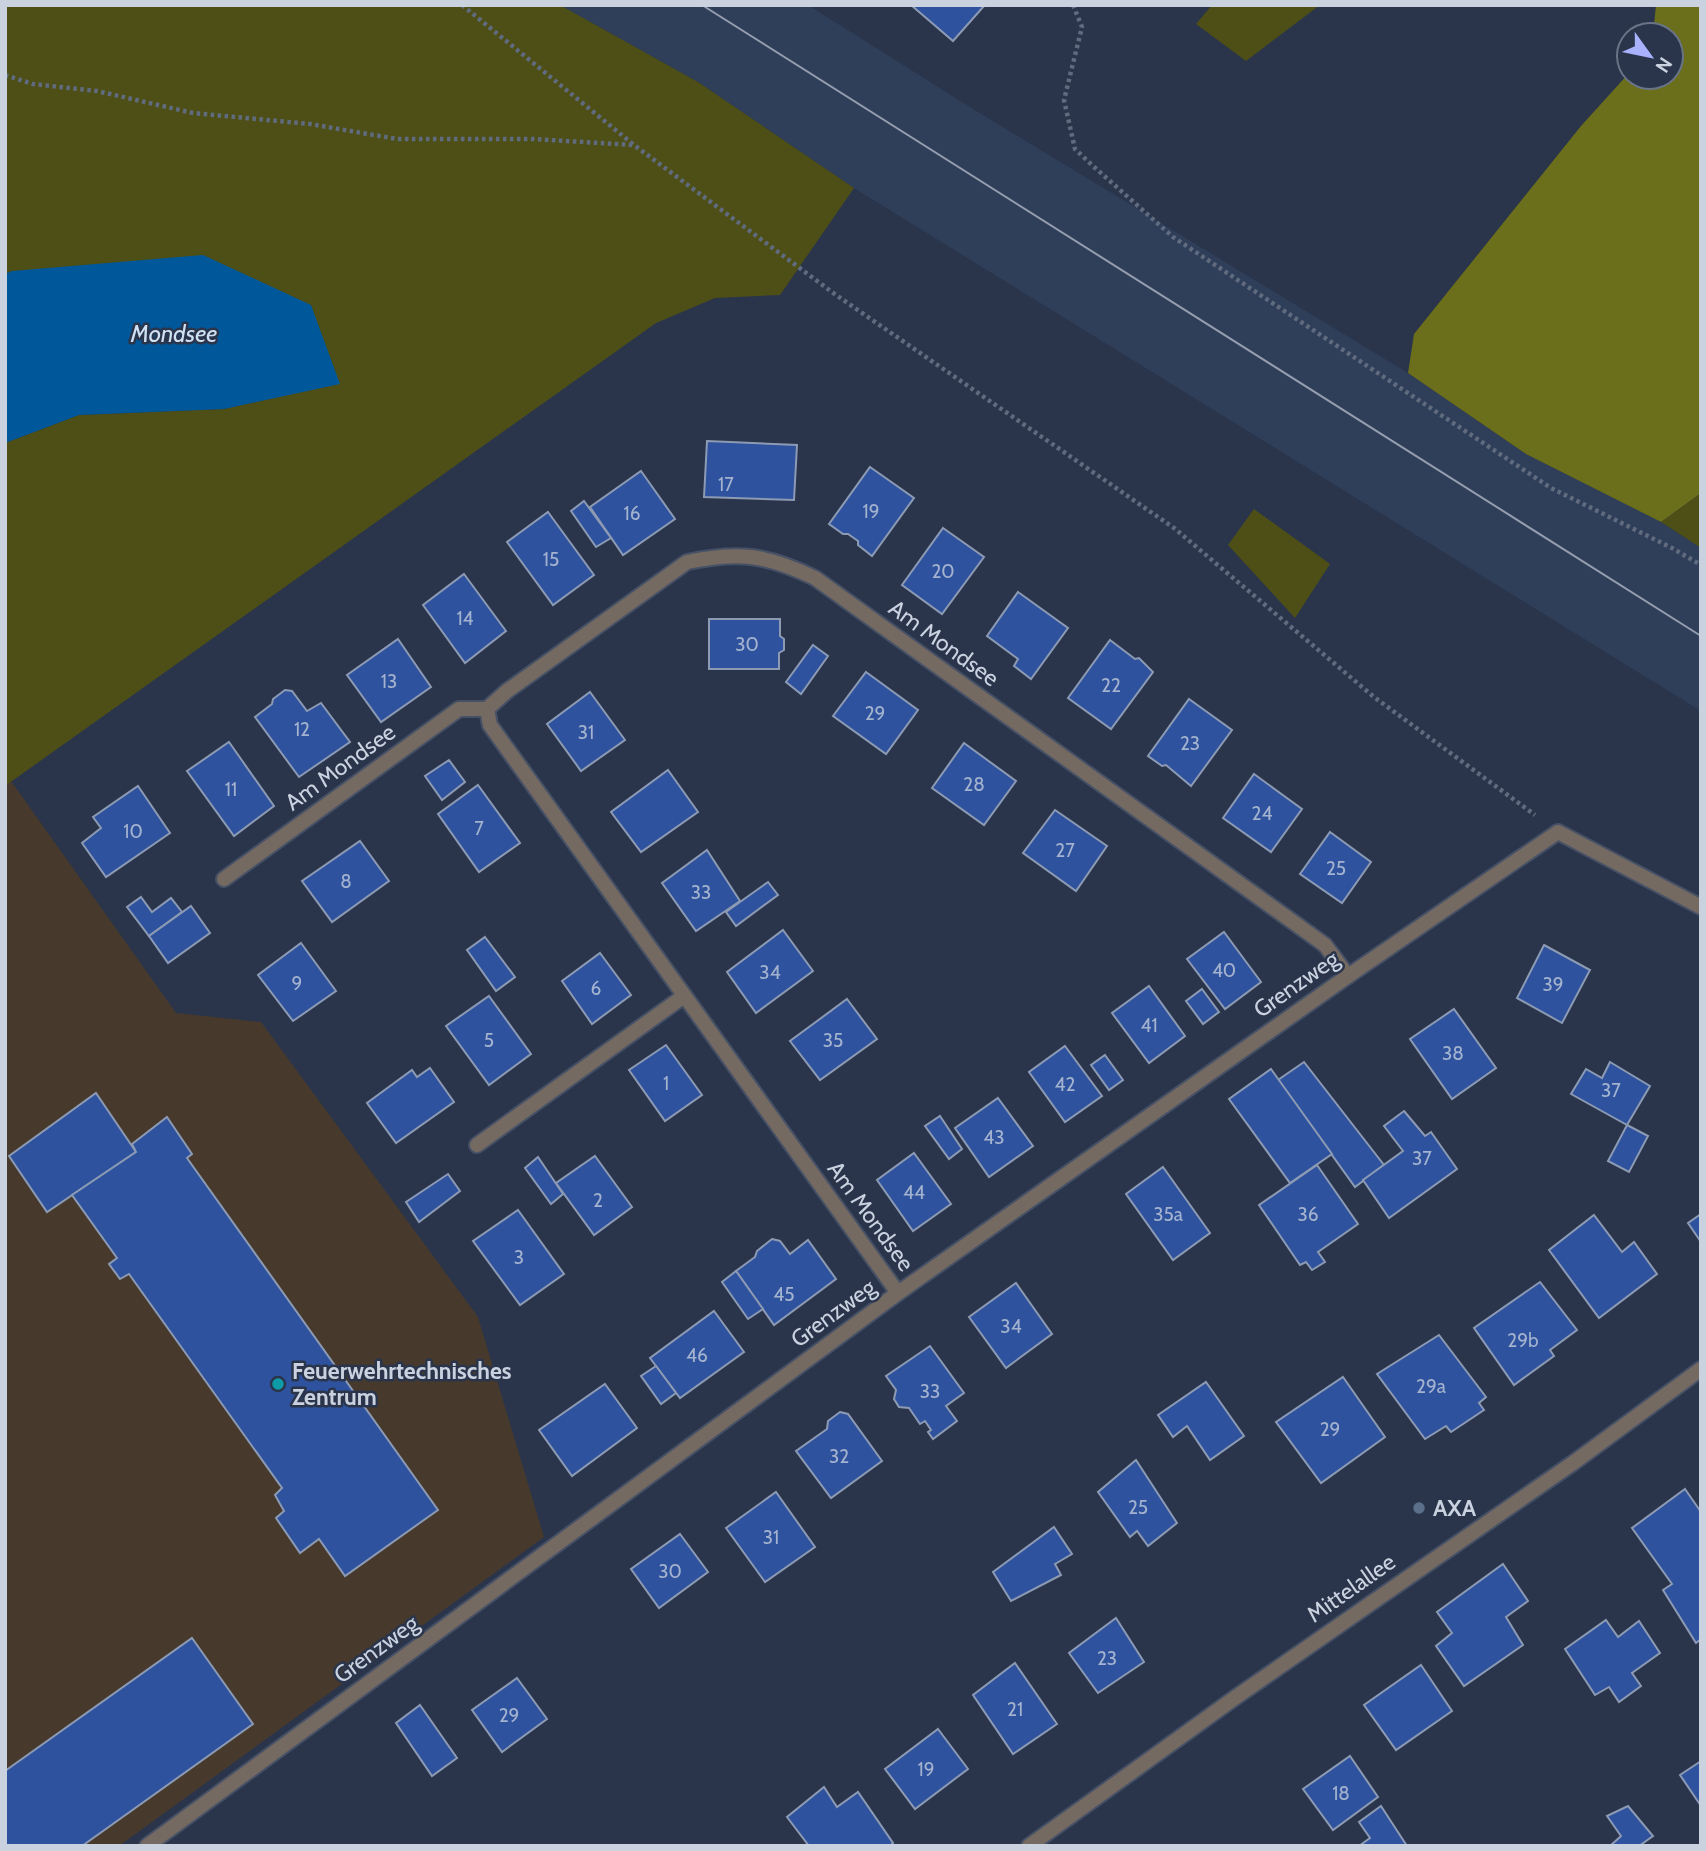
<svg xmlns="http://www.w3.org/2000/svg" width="1706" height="1851" font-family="Cabin,sans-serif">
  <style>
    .commercial { fill: #473a2c }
    .built { fill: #2f3e59 }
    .green { fill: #4d4f17 }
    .forest { fill: #6b6e1a }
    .water { fill: #005799 }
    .building { fill: #2e529d; stroke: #8c9ab4; stroke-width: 2 }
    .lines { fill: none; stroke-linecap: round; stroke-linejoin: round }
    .service-casing { stroke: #475166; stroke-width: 18 }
    .minor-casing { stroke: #475166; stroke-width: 18 }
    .path { stroke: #616b7f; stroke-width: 4.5; stroke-dasharray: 3.5 3.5; stroke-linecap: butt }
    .service { stroke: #756a62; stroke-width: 14 }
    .minor { stroke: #756a62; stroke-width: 14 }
    .tram { stroke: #959eaf; stroke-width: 2 }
    .culture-dot { fill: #0f9aa8; stroke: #2a354b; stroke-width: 2.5 }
    .service-dot { fill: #5c6f8a; stroke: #2a354b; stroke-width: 2.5 }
    .labels { text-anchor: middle; stroke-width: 5; stroke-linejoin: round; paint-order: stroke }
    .number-label { font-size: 19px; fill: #a3b2cf }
    .street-label { font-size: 23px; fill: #cad2e0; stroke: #2a354b }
    .poi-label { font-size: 23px; font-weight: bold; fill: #cad2e0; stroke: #2a354b; text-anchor: start }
    .water-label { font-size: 24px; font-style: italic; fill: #d0e1f4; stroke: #2a354b }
  </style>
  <rect width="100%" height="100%" fill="#2a354b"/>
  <!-- commercial -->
  <path class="commercial" d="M 11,781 L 176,1013 L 261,1022 L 478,1317 L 544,1537 L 119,1846 L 5,1846 L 5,786 Z"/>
  <!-- built -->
  <path class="built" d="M 560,5 L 808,5 L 973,109 L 1408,373 L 1526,454 L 1661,522 L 1701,548 L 1701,711 L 854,188 L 698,82 Z"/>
  <!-- green -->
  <g class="green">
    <path d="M 5,5 L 560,5 L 698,82 L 854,188 L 780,295 L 715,298 L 656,323 L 5,786 L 5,443 L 79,415 L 224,409 L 340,383 L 12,271 L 5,274 Z"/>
    <path d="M 1212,5 L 1320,5 L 1246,61 L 1196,24 Z"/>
    <path d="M 1701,493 L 1701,548 L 1661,522 Z"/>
    <path d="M 1254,509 L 1330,564 L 1295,618 L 1228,545 Z"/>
  </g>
  <!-- forest -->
  <path class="forest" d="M 1656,5 L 1701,5 L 1701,493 L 1661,522 L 1526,454 L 1408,373 L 1414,334 L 1581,126 L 1629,73 L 1629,77 L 1671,77 L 1671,35 L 1653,35 Z"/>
  <!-- water -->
  <path class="water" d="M 203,255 L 311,305 L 340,384 L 224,409 L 79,415 L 5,443 L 5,274 L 12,271 Z"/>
  <!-- building -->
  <g class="building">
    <path d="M 911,5 L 983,5 L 984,6 L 953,41 Z"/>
    <path d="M 707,441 L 797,445 L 794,500 L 704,497 Z"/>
    <path d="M 870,467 L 914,498 L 872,556 L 858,545 L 858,541 L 848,534 L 843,534 L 829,524 Z"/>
    <path d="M 641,471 L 675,519 L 623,555 L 590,507 Z"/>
    <path d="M 584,501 L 611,538 L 596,547 L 571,511 Z"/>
    <path d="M 548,512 L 594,575 L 553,605 L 507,542 Z"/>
    <path d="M 943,528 L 984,557 L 942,614 L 902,585 Z"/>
    <path d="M 464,574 L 506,631 L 465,663 L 423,605 Z"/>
    <path d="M 1018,592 L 1068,628 L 1031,679 L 1014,666 L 1018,659 L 987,636 Z"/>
    <path d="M 709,619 L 780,619 L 780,636 L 784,639 L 784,650 L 779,653 L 779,669 L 709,669 Z"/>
    <path d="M 398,639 L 431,687 L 381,722 L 347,675 Z"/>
    <path d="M 1110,640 L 1135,659 L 1139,658 L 1153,672 L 1111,729 L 1068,698 Z"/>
    <path d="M 813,645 L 828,656 L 801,694 L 786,682 Z"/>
    <path d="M 866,672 L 918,710 L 886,754 L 833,716 Z"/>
    <path d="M 285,690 L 292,691 L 307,711 L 321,703 L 350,742 L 299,777 L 255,717 L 272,704 L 273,699 Z"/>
    <path d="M 590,692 L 625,740 L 581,771 L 547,724 Z"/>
    <path d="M 1189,699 L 1232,730 L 1191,786 L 1166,765 L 1162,766 L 1148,756 Z"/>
    <path d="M 229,742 L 274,806 L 234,836 L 187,771 Z"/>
    <path d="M 964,743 L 1016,781 L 984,825 L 932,788 Z"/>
    <path d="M 449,760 L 465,782 L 442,800 L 425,776 Z"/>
    <path d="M 668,770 L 698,812 L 641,852 L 611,812 Z"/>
    <path d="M 1254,774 L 1302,809 L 1271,852 L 1223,818 Z"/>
    <path d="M 478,785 L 520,843 L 479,872 L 438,814 Z"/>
    <path d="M 138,786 L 170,833 L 106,877 L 82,843 L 101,828 L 93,817 Z"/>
    <path d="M 1055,810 L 1107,846 L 1076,891 L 1023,853 Z"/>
    <path d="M 1330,832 L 1371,862 L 1342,903 L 1300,874 Z"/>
    <path d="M 360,841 L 389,881 L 332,922 L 302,881 Z"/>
    <path d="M 707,850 L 740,901 L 696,931 L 662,883 Z"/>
    <path d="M 768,882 L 778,895 L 736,926 L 726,912 Z"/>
    <path d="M 141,897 L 152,912 L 171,898 L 182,912 L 149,936 L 127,907 Z"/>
    <path d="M 191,906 L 210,933 L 168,963 L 149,936 Z"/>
    <path d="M 783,930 L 813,971 L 756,1013 L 727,972 Z"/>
    <path d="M 1224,932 L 1261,982 L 1225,1009 L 1187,959 Z"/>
    <path d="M 485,937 L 515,977 L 496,991 L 467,950 Z"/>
    <path d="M 301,943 L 336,991 L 293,1021 L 258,975 Z"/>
    <path d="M 1544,945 L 1590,970 L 1562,1023 L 1517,998 Z"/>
    <path d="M 600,953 L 631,995 L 592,1024 L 562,981 Z"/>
    <path d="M 1149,986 L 1185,1036 L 1149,1063 L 1112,1013 Z"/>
    <path d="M 1202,989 L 1219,1012 L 1203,1024 L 1186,1001 Z"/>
    <path d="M 489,996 L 531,1054 L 489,1085 L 446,1026 Z"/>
    <path d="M 847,999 L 877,1039 L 820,1080 L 790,1041 Z"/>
    <path d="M 1454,1009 L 1496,1068 L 1452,1099 L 1410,1039 Z"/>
    <path d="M 666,1045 L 702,1095 L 665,1121 L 629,1070 Z"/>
    <path d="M 1065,1046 L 1102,1096 L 1065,1122 L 1029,1072 Z"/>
    <path d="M 1105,1055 L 1123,1080 L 1109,1090 L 1091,1065 Z"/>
    <path d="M 1304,1062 L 1384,1165 L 1355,1187 L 1278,1080 Z"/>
    <path d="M 1610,1062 L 1650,1086 L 1627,1125 L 1571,1094 L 1586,1069 L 1602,1078 Z"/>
    <path d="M 430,1068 L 454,1102 L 396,1143 L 367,1103 L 412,1070 L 417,1077 Z"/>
    <path d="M 1271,1069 L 1332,1154 L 1290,1183 L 1229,1099 Z"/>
    <path d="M 96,1093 L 136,1152 L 47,1212 L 9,1156 Z"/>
    <path d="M 998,1098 L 1033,1146 L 989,1177 L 955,1128 Z"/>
    <path d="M 1404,1111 L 1425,1136 L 1431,1132 L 1457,1169 L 1389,1218 L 1363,1180 L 1403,1151 L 1384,1126 Z"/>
    <path d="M 940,1116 L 962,1149 L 949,1159 L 925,1126 Z"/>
    <path d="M 167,1117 L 192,1154 L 187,1158 L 438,1510 L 345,1576 L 319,1539 L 300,1553 L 276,1518 L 284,1511 L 275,1495 L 282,1488 L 129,1274 L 120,1279 L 109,1264 L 117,1258 L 72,1195 L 136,1152 L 132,1144 Z"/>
    <path d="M 1627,1125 L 1648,1136 L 1629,1172 L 1608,1161 Z"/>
    <path d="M 914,1153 L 951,1204 L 913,1231 L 877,1180 Z"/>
    <path d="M 595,1156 L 632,1207 L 594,1235 L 556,1183 Z"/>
    <path d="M 538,1157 L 563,1194 L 551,1204 L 525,1168 Z"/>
    <path d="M 1317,1165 L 1358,1224 L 1318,1252 L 1325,1262 L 1312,1270 L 1306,1262 L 1300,1265 L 1259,1205 Z"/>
    <path d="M 1163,1167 L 1210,1233 L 1173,1260 L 1126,1194 Z"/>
    <path d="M 448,1174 L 460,1191 L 419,1222 L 406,1202 Z"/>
    <path d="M 518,1210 L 564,1274 L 520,1305 L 473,1241 Z"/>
    <path d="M 1701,1214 L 1701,1242 L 1688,1223 Z"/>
    <path d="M 1594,1215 L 1622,1252 L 1634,1242 L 1657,1274 L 1599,1318 L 1549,1250 Z"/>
    <path d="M 772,1239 L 780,1241 L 790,1254 L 808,1240 L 836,1279 L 774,1325 L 736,1271 L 755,1257 L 757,1251 Z"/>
    <path d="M 736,1271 L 763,1309 L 748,1319 L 722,1282 Z"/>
    <path d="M 1540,1282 L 1577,1330 L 1550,1350 L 1554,1356 L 1514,1385 L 1474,1328 Z"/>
    <path d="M 1016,1283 L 1052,1334 L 1006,1368 L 969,1317 Z"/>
    <path d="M 714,1311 L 744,1352 L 680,1398 L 650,1358 Z"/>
    <path d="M 1439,1335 L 1486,1397 L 1479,1403 L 1484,1410 L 1451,1432 L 1446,1426 L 1425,1439 L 1377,1374 Z"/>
    <path d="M 930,1346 L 964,1393 L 946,1406 L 957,1421 L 933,1439 L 928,1432 L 931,1430 L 925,1421 L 920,1424 L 909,1408 L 899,1407 L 894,1399 L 896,1390 L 886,1376 Z"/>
    <path d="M 656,1366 L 676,1393 L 661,1404 L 641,1376 Z"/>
    <path d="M 1343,1377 L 1385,1437 L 1321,1483 L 1276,1422 Z"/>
    <path d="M 1206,1382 L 1244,1436 L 1210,1460 L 1187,1426 L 1173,1437 L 1158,1415 Z"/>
    <path d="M 605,1384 L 637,1428 L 572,1476 L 539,1430 Z"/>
    <path d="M 840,1412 L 848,1414 L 882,1461 L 831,1498 L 796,1451 L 827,1429 L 828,1421 Z"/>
    <path d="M 1136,1460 L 1177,1523 L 1148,1546 L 1137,1531 L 1130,1537 L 1098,1492 Z"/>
    <path d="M 1685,1489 L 1701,1512 L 1701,1639 L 1696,1643 L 1663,1590 L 1672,1584 L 1632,1528 Z"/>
    <path d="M 776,1492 L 815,1547 L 765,1582 L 726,1528 Z"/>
    <path d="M 1054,1527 L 1072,1554 L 1055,1564 L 1061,1575 L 1011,1601 L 993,1572 Z"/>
    <path d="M 680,1534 L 708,1572 L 659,1608 L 631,1569 Z"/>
    <path d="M 1503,1564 L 1528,1601 L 1506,1617 L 1523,1645 L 1464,1686 L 1436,1646 L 1452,1633 L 1437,1612 Z"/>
    <path d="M 1116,1618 L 1144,1662 L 1098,1693 L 1069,1653 Z"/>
    <path d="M 1606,1620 L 1618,1637 L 1639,1621 L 1660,1653 L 1632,1673 L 1641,1686 L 1619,1702 L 1609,1687 L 1595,1695 L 1565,1649 Z"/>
    <path d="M 192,1638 L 253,1724 L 82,1846 L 5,1846 L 5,1771 Z"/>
    <path d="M 1015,1663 L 1057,1724 L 1013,1754 L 973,1695 Z"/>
    <path d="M 1421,1665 L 1452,1711 L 1396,1750 L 1364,1705 Z"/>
    <path d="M 517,1678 L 547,1719 L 502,1752 L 472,1710 Z"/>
    <path d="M 420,1705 L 457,1758 L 432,1776 L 396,1723 Z"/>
    <path d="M 938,1729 L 968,1769 L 915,1809 L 885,1769 Z"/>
    <path d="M 1350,1756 L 1378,1797 L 1333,1830 L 1303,1789 Z"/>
    <path d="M 1701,1761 L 1701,1806 L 1680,1775 Z"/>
    <path d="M 824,1787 L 837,1807 L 858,1792 L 893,1843 L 890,1846 L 809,1846 L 787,1817 Z"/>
    <path d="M 1381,1806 L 1407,1846 L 1359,1846 L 1370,1838 L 1359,1822 Z"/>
    <path d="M 1628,1806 L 1653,1836 L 1639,1846 L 1610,1846 L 1621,1836 L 1607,1816 Z"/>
  </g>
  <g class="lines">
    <!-- service casing -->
    <g class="service-casing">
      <g id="service">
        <path d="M 224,879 L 459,709 L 487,709"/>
        <path d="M 477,1145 L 684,996"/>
      </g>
    </g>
    <!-- minor casing -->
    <g class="minor-casing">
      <g id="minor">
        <path d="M 898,1293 L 490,725 L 487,709 L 507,691 L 687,562 C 740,551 767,555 815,578 L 1325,945 L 1348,976"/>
        <path d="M 147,1846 L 898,1293 L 1348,976 L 1558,832 L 1701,907"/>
        <path d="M 1029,1846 L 1236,1697 L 1573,1463 L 1701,1369"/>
      </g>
    </g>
    <!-- path -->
    <g class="path">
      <path d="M 462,5 L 634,145 L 836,295 L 1174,528 L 1374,697 L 1535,815"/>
      <path d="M 1073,5 L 1082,27 L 1064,100 L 1075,149 L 1093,166 L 1173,237 L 1551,488 L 1672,548 L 1701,565"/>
      <path d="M 5,75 L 33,84 L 97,91 L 193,113 L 310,124 L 397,139 L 533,139 L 633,145"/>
    </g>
    <!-- service -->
    <use href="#service" class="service"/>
    <!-- minor -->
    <use href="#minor" class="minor"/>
    <!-- tram -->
    <path class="tram" d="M 702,5 L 1701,636"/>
  </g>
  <!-- markers -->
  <circle class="culture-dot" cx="278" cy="1384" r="7"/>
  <circle class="service-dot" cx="1419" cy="1508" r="7"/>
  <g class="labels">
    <!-- number labels -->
    <g class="number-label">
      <text x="726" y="491">17</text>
      <text x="871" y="518">19</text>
      <text x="632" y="520">16</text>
      <text x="551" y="566">15</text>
      <text x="943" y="578">20</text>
      <text x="465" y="625">14</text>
      <text x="747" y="651">30</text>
      <text x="389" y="688">13</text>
      <text x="1111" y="692">22</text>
      <text x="875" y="720">29</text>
      <text x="302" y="736">12</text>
      <text x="586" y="739">31</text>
      <text x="1190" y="750">23</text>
      <text x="974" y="791">28</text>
      <text x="231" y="796">11</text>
      <text x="1262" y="820">24</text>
      <text x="479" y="835">7</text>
      <text x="133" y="838">10</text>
      <text x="1065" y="857">27</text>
      <text x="1336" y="875">25</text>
      <text x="346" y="888">8</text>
      <text x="701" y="899">33</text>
      <text x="1224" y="977">40</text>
      <text x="770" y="979">34</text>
      <text x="297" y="990">9</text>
      <text x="1553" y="991">39</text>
      <text x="596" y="995">6</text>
      <text x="1149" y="1032">41</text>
      <text x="489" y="1047">5</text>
      <text x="833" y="1047">35</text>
      <text x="1453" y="1060">38</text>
      <text x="666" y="1090">1</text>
      <text x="1065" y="1091">42</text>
      <text x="1611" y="1097">37</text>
      <text x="994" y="1144">43</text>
      <text x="1422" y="1165">37</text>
      <text x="914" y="1199">44</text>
      <text x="598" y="1207">2</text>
      <text x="1168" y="1221">35a</text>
      <text x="1308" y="1221">36</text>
      <text x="519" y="1264">3</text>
      <text x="784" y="1301">45</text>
      <text x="1011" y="1333">34</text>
      <text x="1523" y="1347">29b</text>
      <text x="697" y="1362">46</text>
      <text x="1431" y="1393">29a</text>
      <text x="930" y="1398">33</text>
      <text x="1330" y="1436">29</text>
      <text x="839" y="1463">32</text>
      <text x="1138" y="1514">25</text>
      <text x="771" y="1544">31</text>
      <text x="670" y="1578">30</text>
      <text x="1107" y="1665">23</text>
      <text x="1015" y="1716">21</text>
      <text x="509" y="1722">29</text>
      <text x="926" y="1776">19</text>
      <text x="1341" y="1800">18</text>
    </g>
    <!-- street labels -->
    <g class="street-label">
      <text transform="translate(944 643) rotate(36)" y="8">Am Mondsee</text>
      <text transform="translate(340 767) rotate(-36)" y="8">Am Mondsee</text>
      <text transform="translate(1296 984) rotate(-35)" y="8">Grenzweg</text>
      <text transform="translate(871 1216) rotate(54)" y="8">Am Mondsee</text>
      <text transform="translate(833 1313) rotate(-36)" y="8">Grenzweg</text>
      <text transform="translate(1351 1588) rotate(-35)" y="8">Mittelallee</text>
      <text transform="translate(376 1649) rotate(-36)" y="8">Grenzweg</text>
    </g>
    <!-- poi labels -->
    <g class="poi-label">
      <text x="292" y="1379">Feuerwehrtechnisches<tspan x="292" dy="26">Zentrum</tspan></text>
      <text x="1433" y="1516">AXA</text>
    </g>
    <!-- water labels -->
    <g class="water-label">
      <text x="174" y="342">Mondsee</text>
    </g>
  </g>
  <!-- border -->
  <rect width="1706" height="1851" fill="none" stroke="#cad2e0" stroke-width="14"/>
  <!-- north arrow -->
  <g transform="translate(1650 56) rotate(123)"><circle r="33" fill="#2a354b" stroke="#6a7487" stroke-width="2"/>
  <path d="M0-5L12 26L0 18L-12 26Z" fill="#a7b1fc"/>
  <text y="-10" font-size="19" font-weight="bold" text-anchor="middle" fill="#cad2e0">N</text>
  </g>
</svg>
